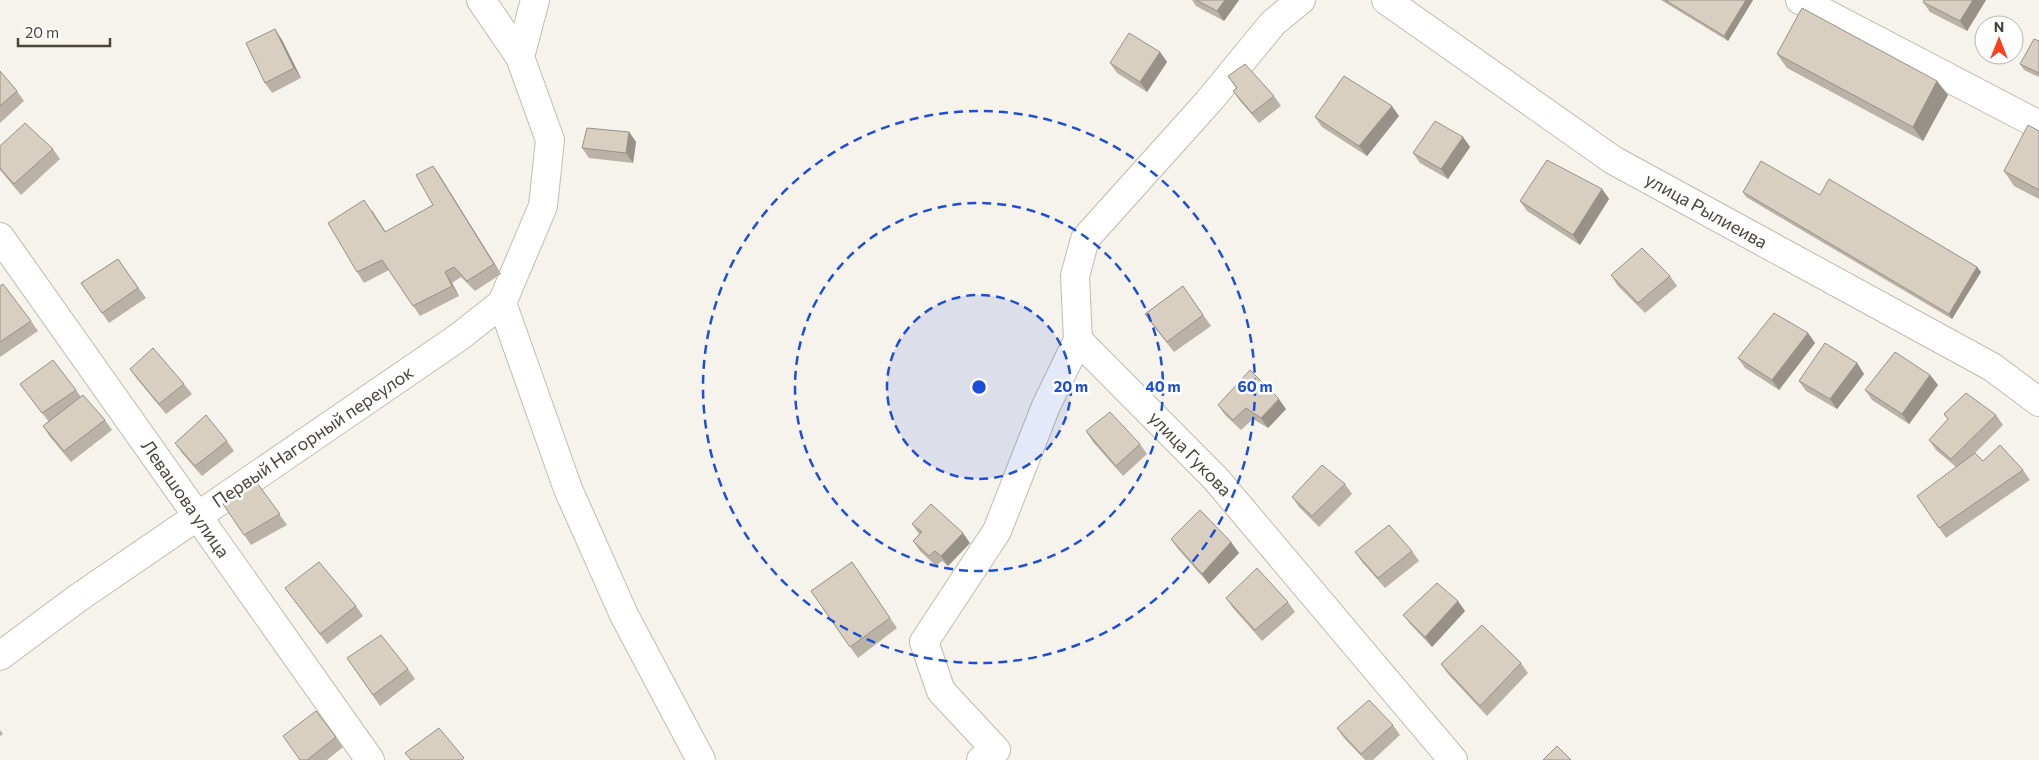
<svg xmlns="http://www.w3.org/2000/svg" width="2039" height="760" font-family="Commissioner,sans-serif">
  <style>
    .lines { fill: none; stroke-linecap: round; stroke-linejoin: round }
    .street-casing { stroke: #c2bbae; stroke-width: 30 }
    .street { stroke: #fff; stroke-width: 28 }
    .wall { fill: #bab2a6 }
    .shaded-wall { fill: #979187 }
    .building { fill: #d8cfc1; stroke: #979187 }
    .ring { fill: none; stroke: #1d4ed8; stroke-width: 2.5; stroke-dasharray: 9 6 }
    .labels { text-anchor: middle; stroke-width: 5; stroke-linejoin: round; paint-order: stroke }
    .street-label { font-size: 18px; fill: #4b4439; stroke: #fff }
    .centre { fill: #1d4ed8; stroke: #fff; stroke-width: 2.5 }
    .ring-label { font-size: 15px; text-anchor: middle; font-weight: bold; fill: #1d4ed8; stroke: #fff; stroke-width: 5; stroke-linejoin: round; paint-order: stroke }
  </style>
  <rect width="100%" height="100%" fill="#f6f3ec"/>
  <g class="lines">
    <!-- street casing -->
    <g class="street-casing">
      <g id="street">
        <path d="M 1301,0 L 1273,23 L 1209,101 L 1085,239 L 1075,276 L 1078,340 L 1216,479 L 1453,760"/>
        <path d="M 1386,0 L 1613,160 L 1992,367 L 2039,402"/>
        <path d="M 1800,0 L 2039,125"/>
        <path d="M 520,57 L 535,0"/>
        <path d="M 0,237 L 370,760"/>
        <path d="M 502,303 L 568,489 L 624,615 L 701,760"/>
        <path d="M 0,656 L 78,598 L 459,337 L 502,303 L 543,206 L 550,140 L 520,57 L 481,0"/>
        <path d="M 981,760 L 996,750 L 941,691 L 924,642 L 997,531 L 1046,406 L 1078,340"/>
      </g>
    </g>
    <!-- street -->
    <use href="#street" class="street"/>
  </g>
  <!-- wall -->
  <g class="wall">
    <path d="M 1192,0 L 1239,0 L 1224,21 L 1196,6 Z"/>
    <path d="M 1661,0 L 1753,0 L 1728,41 Z"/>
    <path d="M 1986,0 L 1967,31 L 1930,12 L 1923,2 Z"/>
    <path d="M 275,29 L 282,40 L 301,78 L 272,93 L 265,83 Z"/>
    <path d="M 2039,41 L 2039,77 L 2024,70 L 2020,64 Z"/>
    <path d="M 1160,52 L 1167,62 L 1147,92 L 1117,73 L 1110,63 Z"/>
    <path d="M 1777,54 L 1937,81 L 1948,95 L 1923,141 L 1787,68 Z"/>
    <path d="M 0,71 L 17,91 L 24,101 L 0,123 Z"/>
    <path d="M 1228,76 L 1274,96 L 1281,106 L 1259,123 L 1240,101 L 1233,91 L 1236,88 Z"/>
    <path d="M 1399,116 L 1367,156 L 1322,127 L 1315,117 Z"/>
    <path d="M 2039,131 L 2039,199 L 2014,186 L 2004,171 Z"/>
    <path d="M 629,132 L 636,142 L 633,163 L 589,158 L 582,148 Z"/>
    <path d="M 1463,137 L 1470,147 L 1448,179 L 1420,163 L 1413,153 Z"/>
    <path d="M 0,146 L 53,149 L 60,159 L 21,195 L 0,170 Z"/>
    <path d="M 433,166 L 440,176 L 501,274 L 475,291 L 461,277 L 452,283 L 459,296 L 420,316 L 389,270 L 364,283 L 357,272 L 372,210 L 386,232 L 433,205 Z"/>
    <path d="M 1602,189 L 1609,199 L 1580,245 L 1527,211 L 1520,201 Z"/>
    <path d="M 1743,192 L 1820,195 L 1977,267 L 1981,272 L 1952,319 L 1746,197 Z"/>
    <path d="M 118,259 L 146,298 L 109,323 L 81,283 Z"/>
    <path d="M 1611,275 L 1670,276 L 1677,286 L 1645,313 L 1618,286 Z"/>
    <path d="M 0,286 L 31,321 L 38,331 L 0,357 Z"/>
    <path d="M 1183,286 L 1211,326 L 1174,352 L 1152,324 L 1145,314 Z"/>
    <path d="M 1808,333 L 1815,343 L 1779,390 L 1745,368 L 1738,358 Z"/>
    <path d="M 1857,363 L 1864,374 L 1837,409 L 1806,391 L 1799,381 Z"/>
    <path d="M 130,369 L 184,384 L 192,394 L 166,414 L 137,379 Z"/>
    <path d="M 1930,375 L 1938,385 L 1909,424 L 1872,400 L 1865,390 Z"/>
    <path d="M 20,384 L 76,390 L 81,397 L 105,420 L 112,430 L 71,462 L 50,437 L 43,426 L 49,422 Z"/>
    <path d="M 1218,405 L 1286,409 L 1268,428 L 1253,419 L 1241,430 L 1225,415 Z"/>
    <path d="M 1944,414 L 1996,415 L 2003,425 L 1974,454 L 1983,461 L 2023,470 L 2030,480 L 1946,538 L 1917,496 L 1956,467 L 1936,450 L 1929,440 L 1948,420 Z"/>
    <path d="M 1086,431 L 1140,444 L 1147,454 L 1123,476 L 1093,442 Z"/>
    <path d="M 227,441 L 234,451 L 202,476 L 182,453 L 175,443 Z"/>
    <path d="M 257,483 L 287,525 L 251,545 L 223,504 Z"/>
    <path d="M 1345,484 L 1352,494 L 1319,527 L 1299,507 L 1292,497 Z"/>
    <path d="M 912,524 L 970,543 L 948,566 L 942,561 L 936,566 L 920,551 L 913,541 L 919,534 Z"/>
    <path d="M 1171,539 L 1231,542 L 1239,553 L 1209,584 L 1178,549 Z"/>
    <path d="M 1412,551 L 1419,561 L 1385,588 L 1362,562 L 1355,552 Z"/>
    <path d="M 852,562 L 897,628 L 858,658 L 811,591 Z"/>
    <path d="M 285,588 L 356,606 L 363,616 L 327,644 Z"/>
    <path d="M 1226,598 L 1288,602 L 1295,612 L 1262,641 L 1233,608 Z"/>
    <path d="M 1465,611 L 1432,647 L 1411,625 L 1403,615 Z"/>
    <path d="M 347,658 L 408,669 L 415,679 L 380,706 Z"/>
    <path d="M 1521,663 L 1528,673 L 1487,716 L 1448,674 L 1441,664 Z"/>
    <path d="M 1393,725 L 1400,735 L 1373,760 L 1365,760 L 1344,738 L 1337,728 Z"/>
    <path d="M 0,730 L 3,734 L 0,736 Z"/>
    <path d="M 336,737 L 343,747 L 327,760 L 300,760 Z"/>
  </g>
  <!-- shaded-wall -->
  <g class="shaded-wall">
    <path d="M 1225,0 L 1239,0 L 1224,21 L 1217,11 Z"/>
    <path d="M 1746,0 L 1753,0 L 1728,41 L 1724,36 Z"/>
    <path d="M 1973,0 L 1986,0 L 1967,31 L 1960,21 Z"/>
    <path d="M 275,29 L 282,40 L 301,78 L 294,68 Z"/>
    <path d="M 1160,52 L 1167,62 L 1147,92 L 1140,82 Z"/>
    <path d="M 1937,81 L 1948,95 L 1923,141 L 1913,127 Z"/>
    <path d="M 1392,106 L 1399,116 L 1367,156 L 1359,146 Z"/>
    <path d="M 629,132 L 636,142 L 633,163 L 626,153 Z"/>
    <path d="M 1463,137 L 1470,147 L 1448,179 L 1441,169 Z"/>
    <path d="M 433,166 L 440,176 L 501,274 L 494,264 Z"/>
    <path d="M 1602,189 L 1609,199 L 1580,245 L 1573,235 Z"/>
    <path d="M 1977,267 L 1981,272 L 1952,319 L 1949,314 Z"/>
    <path d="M 445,272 L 452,283 L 459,296 L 452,286 Z"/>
    <path d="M 1808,333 L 1815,343 L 1779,390 L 1772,380 Z"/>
    <path d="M 1857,363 L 1864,374 L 1837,409 L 1830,399 Z"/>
    <path d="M 1930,375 L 1938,385 L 1909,424 L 1902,414 Z"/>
    <path d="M 1279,399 L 1286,409 L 1268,428 L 1261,418 Z"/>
    <path d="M 963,533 L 970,543 L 948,566 L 941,556 Z"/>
    <path d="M 1231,542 L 1239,553 L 1209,584 L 1202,574 Z"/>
    <path d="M 1458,601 L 1465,611 L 1432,647 L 1425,637 Z"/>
  </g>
  <!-- building -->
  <g class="building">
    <path d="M 1196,0 L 1225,0 L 1217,11 Z"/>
    <path d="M 1665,0 L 1746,0 L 1724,36 Z"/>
    <path d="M 1924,0 L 1973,0 L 1960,21 L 1923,2 Z"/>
    <path d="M 1802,8 L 1937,81 L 1913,127 L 1777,54 Z"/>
    <path d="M 275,29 L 294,68 L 265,83 L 246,43 Z"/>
    <path d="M 1129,33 L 1160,52 L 1140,82 L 1110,63 Z"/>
    <path d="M 2034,39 L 2039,41 L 2039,73 L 2020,64 Z"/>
    <path d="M 1245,64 L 1274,96 L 1252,113 L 1233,91 L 1237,88 L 1228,76 Z"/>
    <path d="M 0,71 L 17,91 L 0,106 Z"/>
    <path d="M 1344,76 L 1392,106 L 1359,146 L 1315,117 Z"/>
    <path d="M 1435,121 L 1463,137 L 1441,169 L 1413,153 Z"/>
    <path d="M 25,123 L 53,149 L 14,184 L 0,168 L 0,146 Z"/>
    <path d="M 2028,125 L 2039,131 L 2039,190 L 2004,171 Z"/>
    <path d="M 587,128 L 629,132 L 626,153 L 582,148 Z"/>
    <path d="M 1547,160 L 1602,189 L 1573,235 L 1520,201 Z"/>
    <path d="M 1761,161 L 1820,195 L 1829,179 L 1977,267 L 1949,314 L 1743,192 Z"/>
    <path d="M 433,166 L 494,264 L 467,281 L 454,267 L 445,272 L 452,286 L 413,306 L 382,260 L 357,272 L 328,223 L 364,200 L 385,232 L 433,205 L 416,175 Z"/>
    <path d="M 1642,248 L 1670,276 L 1638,303 L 1611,275 Z"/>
    <path d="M 118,259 L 138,288 L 102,313 L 81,283 Z"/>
    <path d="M 3,284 L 31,321 L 0,342 L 0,286 Z"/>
    <path d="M 1183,286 L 1203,315 L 1167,342 L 1145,314 Z"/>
    <path d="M 1774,313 L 1808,333 L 1772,380 L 1738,358 Z"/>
    <path d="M 1825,343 L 1857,363 L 1830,399 L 1799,381 Z"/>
    <path d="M 153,348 L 184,384 L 159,404 L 130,369 Z"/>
    <path d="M 1895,352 L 1930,375 L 1902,414 L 1865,390 Z"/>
    <path d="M 53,360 L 76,390 L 42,413 L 20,384 Z"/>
    <path d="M 1250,370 L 1279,399 L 1261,418 L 1246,408 L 1233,420 L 1218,405 Z"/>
    <path d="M 1966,393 L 1996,415 L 1951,459 L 1929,440 L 1948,419 L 1944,414 Z"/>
    <path d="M 83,395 L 105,420 L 64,451 L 43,426 Z"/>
    <path d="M 1110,412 L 1140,444 L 1116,466 L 1086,431 Z"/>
    <path d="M 206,415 L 227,441 L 195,466 L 175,443 Z"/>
    <path d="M 2000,445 L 2023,470 L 1939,528 L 1917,496 L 1975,453 L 1983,461 Z"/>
    <path d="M 1322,465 L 1345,484 L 1312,516 L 1292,497 Z"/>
    <path d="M 257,483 L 280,514 L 244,535 L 223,504 Z"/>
    <path d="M 931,504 L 963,533 L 941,556 L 935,551 L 929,556 L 913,541 L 922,532 L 912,524 Z"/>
    <path d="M 1200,510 L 1231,542 L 1202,574 L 1171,539 Z"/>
    <path d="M 1389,525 L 1412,551 L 1378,578 L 1355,552 Z"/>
    <path d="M 319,562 L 356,606 L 320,634 L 285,588 Z"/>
    <path d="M 852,562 L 890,618 L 850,647 L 811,591 Z"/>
    <path d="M 1257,568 L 1288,602 L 1255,630 L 1226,598 Z"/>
    <path d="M 1437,583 L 1458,601 L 1425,637 L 1403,615 Z"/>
    <path d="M 1482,625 L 1521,663 L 1480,706 L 1441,664 Z"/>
    <path d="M 381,635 L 408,669 L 373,695 L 347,658 Z"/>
    <path d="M 1369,700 L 1393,725 L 1361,754 L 1337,728 Z"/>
    <path d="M 316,711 L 336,737 L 307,760 L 300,760 L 283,736 Z"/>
    <path d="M 439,728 L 464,758 L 462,760 L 411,760 L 405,753 Z"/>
    <path d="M 1557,746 L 1571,760 L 1543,760 Z"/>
  </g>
  <!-- distance rings -->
  <circle cx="979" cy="387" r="92" fill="#1d4ed8" fill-opacity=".12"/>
  <g class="ring">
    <circle cx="979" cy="387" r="92"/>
    <circle cx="979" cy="387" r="184"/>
    <circle cx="979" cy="387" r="276"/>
  </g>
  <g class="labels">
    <!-- street labels -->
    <g class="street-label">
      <text transform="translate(1706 211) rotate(29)" y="6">улица Рылиеива</text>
      <text transform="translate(313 437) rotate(-34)" y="6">Первый Нагорный переулок</text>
      <text transform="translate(1190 454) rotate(46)" y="6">улица Гукова</text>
      <text transform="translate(185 499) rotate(55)" y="6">Левашова улица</text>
    </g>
  </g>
  <circle cx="979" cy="387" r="8" class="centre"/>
  <g class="ring-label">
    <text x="1071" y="392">20 m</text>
    <text x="1163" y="392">40 m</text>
    <text x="1255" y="392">60 m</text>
  </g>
  <!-- north arrow -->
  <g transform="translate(1999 40)"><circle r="24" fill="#ffffff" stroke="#b7b4b0"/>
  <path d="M0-4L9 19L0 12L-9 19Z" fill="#fc3f1d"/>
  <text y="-8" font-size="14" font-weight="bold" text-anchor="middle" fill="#4b4439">N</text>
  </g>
  <!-- scale -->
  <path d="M18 38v8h92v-8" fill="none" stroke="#4b4439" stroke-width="2.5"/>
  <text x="25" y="38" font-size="15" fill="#4b4439" stroke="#ffffff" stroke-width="4" paint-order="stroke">20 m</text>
</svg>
